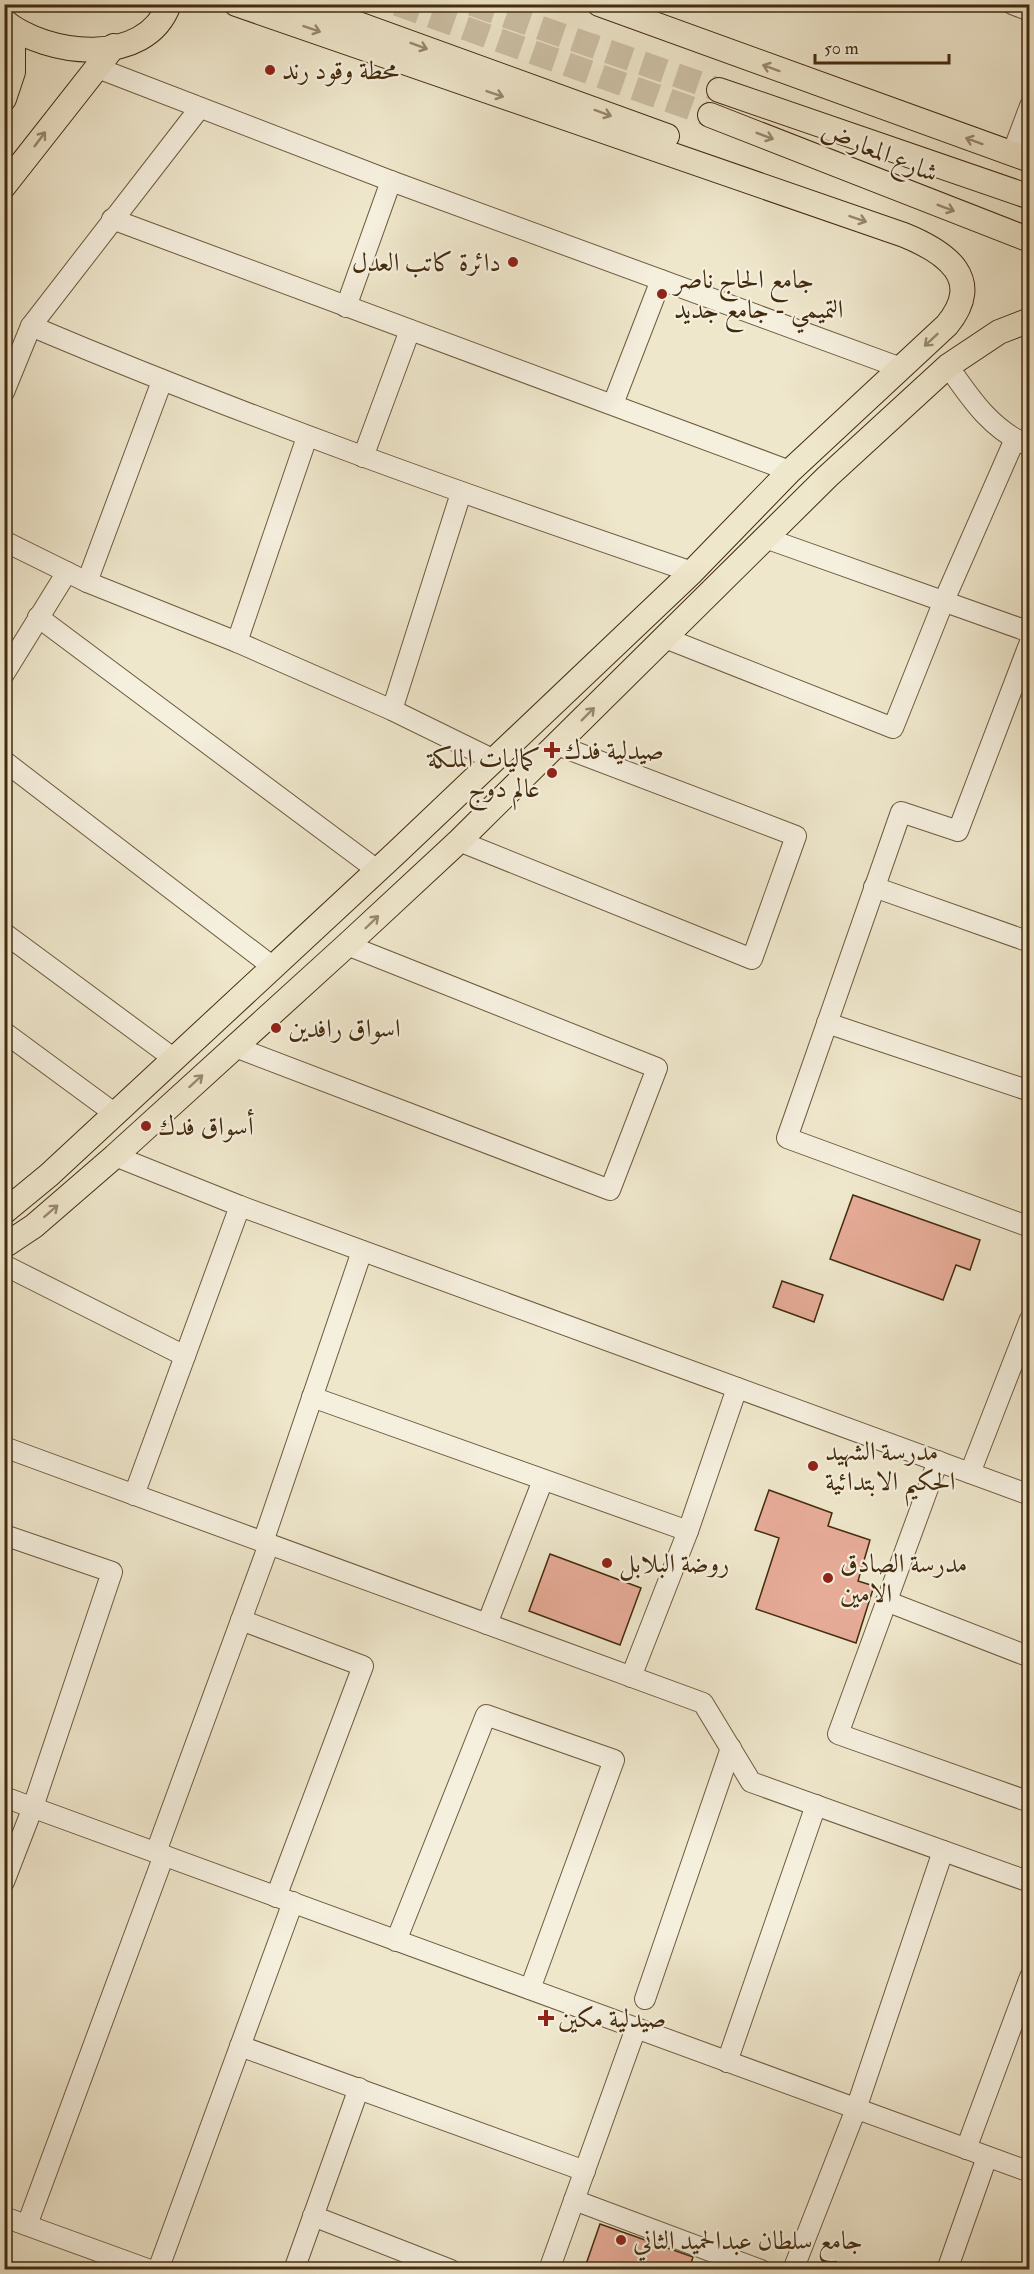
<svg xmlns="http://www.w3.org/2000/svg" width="1034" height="2274" font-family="'IM FELL Double Pica',Amiri,serif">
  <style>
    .building { fill: #e7ac98; stroke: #432b0d; stroke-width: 1.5 }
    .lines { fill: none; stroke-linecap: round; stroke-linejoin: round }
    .major-tunnel { stroke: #cdc1a6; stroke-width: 24; stroke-dasharray: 24 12; stroke-linecap: butt }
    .minor-casing { stroke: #6e5a3d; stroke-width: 22 }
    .major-casing { stroke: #432b0d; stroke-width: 26 }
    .minor { stroke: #f5efde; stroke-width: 20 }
    .major { stroke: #efe7cc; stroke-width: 24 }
    .oneway { stroke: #99896c }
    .poi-dot { fill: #8f2418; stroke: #f5efde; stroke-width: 2 }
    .labels { text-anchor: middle; stroke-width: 4.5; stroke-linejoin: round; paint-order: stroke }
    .poi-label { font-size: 26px; fill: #432b0d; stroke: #f5efde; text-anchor: start }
    .street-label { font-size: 26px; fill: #432b0d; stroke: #f5efde }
  </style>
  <rect width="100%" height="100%" fill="#efe7cc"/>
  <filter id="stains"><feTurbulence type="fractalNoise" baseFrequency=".00333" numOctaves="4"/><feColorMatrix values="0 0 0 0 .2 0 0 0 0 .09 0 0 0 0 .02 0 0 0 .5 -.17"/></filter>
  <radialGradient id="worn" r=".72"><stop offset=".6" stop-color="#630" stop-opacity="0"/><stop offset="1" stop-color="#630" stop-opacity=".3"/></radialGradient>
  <!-- building -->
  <g class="building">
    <path d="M 853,1195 L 980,1240 L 970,1270 L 956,1265 L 943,1300 L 830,1259 Z"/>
    <path d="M 782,1281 L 823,1295 L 814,1322 L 773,1307 Z"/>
    <path d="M 769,1490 L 832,1513 L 828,1526 L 870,1540 L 858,1581 L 874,1586 L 856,1643 L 756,1609 L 779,1538 L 755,1530 Z"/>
    <path d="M 550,1554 L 641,1588 L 620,1645 L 529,1611 Z"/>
    <path d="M 600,2224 L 693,2257 L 689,2270 L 584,2270 Z"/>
  </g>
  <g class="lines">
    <!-- major-tunnel -->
    <g class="major-tunnel">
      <path d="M 397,4 L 710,115"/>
      <path d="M 472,4 L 719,90"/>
    </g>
    <!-- minor casing -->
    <g class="minor-casing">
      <g id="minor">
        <path d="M 1012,4 L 1030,11"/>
        <path d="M 95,67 L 391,181 L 901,368"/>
        <path d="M 1012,154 L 1030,106"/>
        <path d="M 112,219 L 790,471"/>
        <path d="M 346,307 L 391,181"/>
        <path d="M 31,326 C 248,418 469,496 692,572"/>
        <path d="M 948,366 C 970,398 992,431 1030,446"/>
        <path d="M 4,392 L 31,326 L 199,109"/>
        <path d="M 613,404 L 661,280"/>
        <path d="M 363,457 L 410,330"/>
        <path d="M 768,539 L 1030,632"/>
        <path d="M 4,541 L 87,582 L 237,642 L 392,710 L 494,760"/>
        <path d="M 87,582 L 162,381"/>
        <path d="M 38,617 L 377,870"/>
        <path d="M 665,638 L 893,728 L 943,603 L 1015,439"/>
        <path d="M 237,642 L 307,437"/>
        <path d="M 1030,642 L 958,831 L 901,812 L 787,1138 L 1030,1227"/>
        <path d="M 4,674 L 67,572"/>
        <path d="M 392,710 L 461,493"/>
        <path d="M 4,761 L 273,967"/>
        <path d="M 459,841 L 752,959 L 796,836 L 557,745"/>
        <path d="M 874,887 L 1030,942"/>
        <path d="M 4,933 L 173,1058"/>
        <path d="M 827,1023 L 1030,1091"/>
        <path d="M 4,1032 L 114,1113"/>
        <path d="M 235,1047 L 610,1190 L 657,1068 L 347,945"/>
        <path d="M 115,1156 L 240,1206 L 1030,1495"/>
        <path d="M 4,1265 L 185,1356"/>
        <path d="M 312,1397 L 688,1531"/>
        <path d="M 4,1447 L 703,1703 L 751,1782 L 1030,1882"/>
        <path d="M 938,1461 L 838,1734 L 1030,1802"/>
        <path d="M 970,1473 L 1030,1319"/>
        <path d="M 134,1495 L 240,1206"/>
        <path d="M 4,1535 L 112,1572 L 33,1807 L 4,1882"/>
        <path d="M 263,1542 L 362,1251"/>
        <path d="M 886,1601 L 1030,1657"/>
        <path d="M 241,1620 L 363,1666 L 276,1897"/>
        <path d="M 487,1624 L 543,1480"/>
        <path d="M 631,1677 L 688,1531 L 737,1388"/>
        <path d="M 4,1797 L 1030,2172"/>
        <path d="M 156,1852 L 269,1544"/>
        <path d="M 396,1941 L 486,1715 L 614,1760 L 530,1989"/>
        <path d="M 645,1999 L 731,1748"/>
        <path d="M 240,2046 L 585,2171"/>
        <path d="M 727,2062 L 816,1805"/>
        <path d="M 966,2149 L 1030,1977"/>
        <path d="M 574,2200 L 761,2270"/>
        <path d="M 313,2216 L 451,2270"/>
        <path d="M 4,2217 L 150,2270"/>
        <path d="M 27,2225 L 164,1855"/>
        <path d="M 158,2270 L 293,1902"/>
        <path d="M 294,2270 L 359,2088"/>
        <path d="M 549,2270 L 636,2028"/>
        <path d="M 793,2270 L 856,2109 L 943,1851"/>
        <path d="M 947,2270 L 987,2157"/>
      </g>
    </g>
    <!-- major casing -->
    <g class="major-casing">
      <g id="major">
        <path d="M 303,4 L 667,136"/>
        <path d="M 599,4 L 1030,160"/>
        <path d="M 4,21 C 46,56 146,68 169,4"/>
        <path d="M 719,90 L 1030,197"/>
        <path d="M 4,99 L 13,72 L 13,28"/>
        <path d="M 710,115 L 1030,240"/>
        <path d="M 4,186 L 114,46"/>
        <path d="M 4,1212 L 49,1175 L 396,853 L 692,572 L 790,471 L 947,325 C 985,279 946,252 904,235 L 236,4"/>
        <path d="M 4,1246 L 34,1226 L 115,1156 L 347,945 L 459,841 L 827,477 L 948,366 L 999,332 L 1030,320"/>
      </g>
    </g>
    <!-- minor -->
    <use href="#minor" class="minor"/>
    <!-- major -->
    <use href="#major" class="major"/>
  </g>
  <!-- one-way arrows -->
  <defs><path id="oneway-shaft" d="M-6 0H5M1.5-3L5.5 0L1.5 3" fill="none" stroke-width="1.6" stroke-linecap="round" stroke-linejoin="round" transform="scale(1.5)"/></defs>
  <g class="oneway">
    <use href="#oneway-shaft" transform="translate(312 29) rotate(19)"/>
    <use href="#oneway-shaft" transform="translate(419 46) rotate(20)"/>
    <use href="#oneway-shaft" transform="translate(771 68) rotate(-160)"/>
    <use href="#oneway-shaft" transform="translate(495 94) rotate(19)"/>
    <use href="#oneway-shaft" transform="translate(603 113) rotate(20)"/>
    <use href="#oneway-shaft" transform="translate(765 136) rotate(21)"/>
    <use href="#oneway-shaft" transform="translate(40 139) rotate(-53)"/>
    <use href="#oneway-shaft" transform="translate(974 141) rotate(-160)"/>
    <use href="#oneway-shaft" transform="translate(946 208) rotate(21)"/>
    <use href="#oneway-shaft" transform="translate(858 219) rotate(19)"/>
    <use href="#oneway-shaft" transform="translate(931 340) rotate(137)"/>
    <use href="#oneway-shaft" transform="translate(588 714) rotate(-45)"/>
    <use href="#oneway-shaft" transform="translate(372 922) rotate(-44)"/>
    <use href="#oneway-shaft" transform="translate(196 1081) rotate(-42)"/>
    <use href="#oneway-shaft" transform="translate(51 1211) rotate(-41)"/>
  </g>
  <!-- markers -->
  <g class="poi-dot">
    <circle cx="270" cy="70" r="6"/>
    <circle cx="513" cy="262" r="6"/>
    <circle cx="662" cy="294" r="6"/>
    <path d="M549 741h6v6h6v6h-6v6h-6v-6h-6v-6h6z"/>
    <circle cx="552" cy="773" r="6"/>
    <circle cx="276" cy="1028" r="6"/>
    <circle cx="146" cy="1126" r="6"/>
    <circle cx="813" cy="1466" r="6"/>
    <circle cx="607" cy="1563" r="6"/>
    <circle cx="828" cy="1578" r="6"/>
    <path d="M543 2009h6v6h6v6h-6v6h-6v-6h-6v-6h6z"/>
    <circle cx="621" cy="2240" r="6"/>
  </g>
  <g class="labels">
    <!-- poi labels -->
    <g class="poi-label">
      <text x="282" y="79">محطة وقود رند</text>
      <text x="501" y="271" text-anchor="end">دائرة كاتب العدل</text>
      <text x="674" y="288">جامع الحاج ناصر<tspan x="674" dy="30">التميمي - جامع جديد</tspan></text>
      <text x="564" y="759">صيدلية فدك</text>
      <text x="540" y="767" text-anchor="end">كماليات الملكة<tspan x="540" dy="30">عالم دوج</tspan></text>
      <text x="288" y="1037">اسواق رافدين</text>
      <text x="158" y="1135">أسواق فدك</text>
      <text x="825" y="1460">مدرسة الشهيد<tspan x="825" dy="30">الحكيم الابتدائية</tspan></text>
      <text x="619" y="1572">روضة البلابل</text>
      <text x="840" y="1572">مدرسة الصادق<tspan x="840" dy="30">الامين</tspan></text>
      <text x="558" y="2027">صيدلية مكين</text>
      <text x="633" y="2249">جامع سلطان عبدالحميد الثاني</text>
    </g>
    <!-- street labels -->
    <g class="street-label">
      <text transform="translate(880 151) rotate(22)" y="9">شارع المعارض</text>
    </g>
  </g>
  <!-- margin -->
  <rect width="1034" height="2274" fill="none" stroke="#efe7cc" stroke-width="24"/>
  <rect x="6" y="6" width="1022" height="2262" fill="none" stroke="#432b0d" stroke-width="3"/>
  <rect x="12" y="12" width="1010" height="2250" fill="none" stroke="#432b0d" stroke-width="1.5"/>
  <!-- scale -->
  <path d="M815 54v9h134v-9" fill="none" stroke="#432b0d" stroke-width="3"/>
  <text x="824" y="54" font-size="18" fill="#432b0d" stroke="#f5efde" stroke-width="4.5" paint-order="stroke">50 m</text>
  <rect width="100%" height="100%" filter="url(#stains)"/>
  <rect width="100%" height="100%" fill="url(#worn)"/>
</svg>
